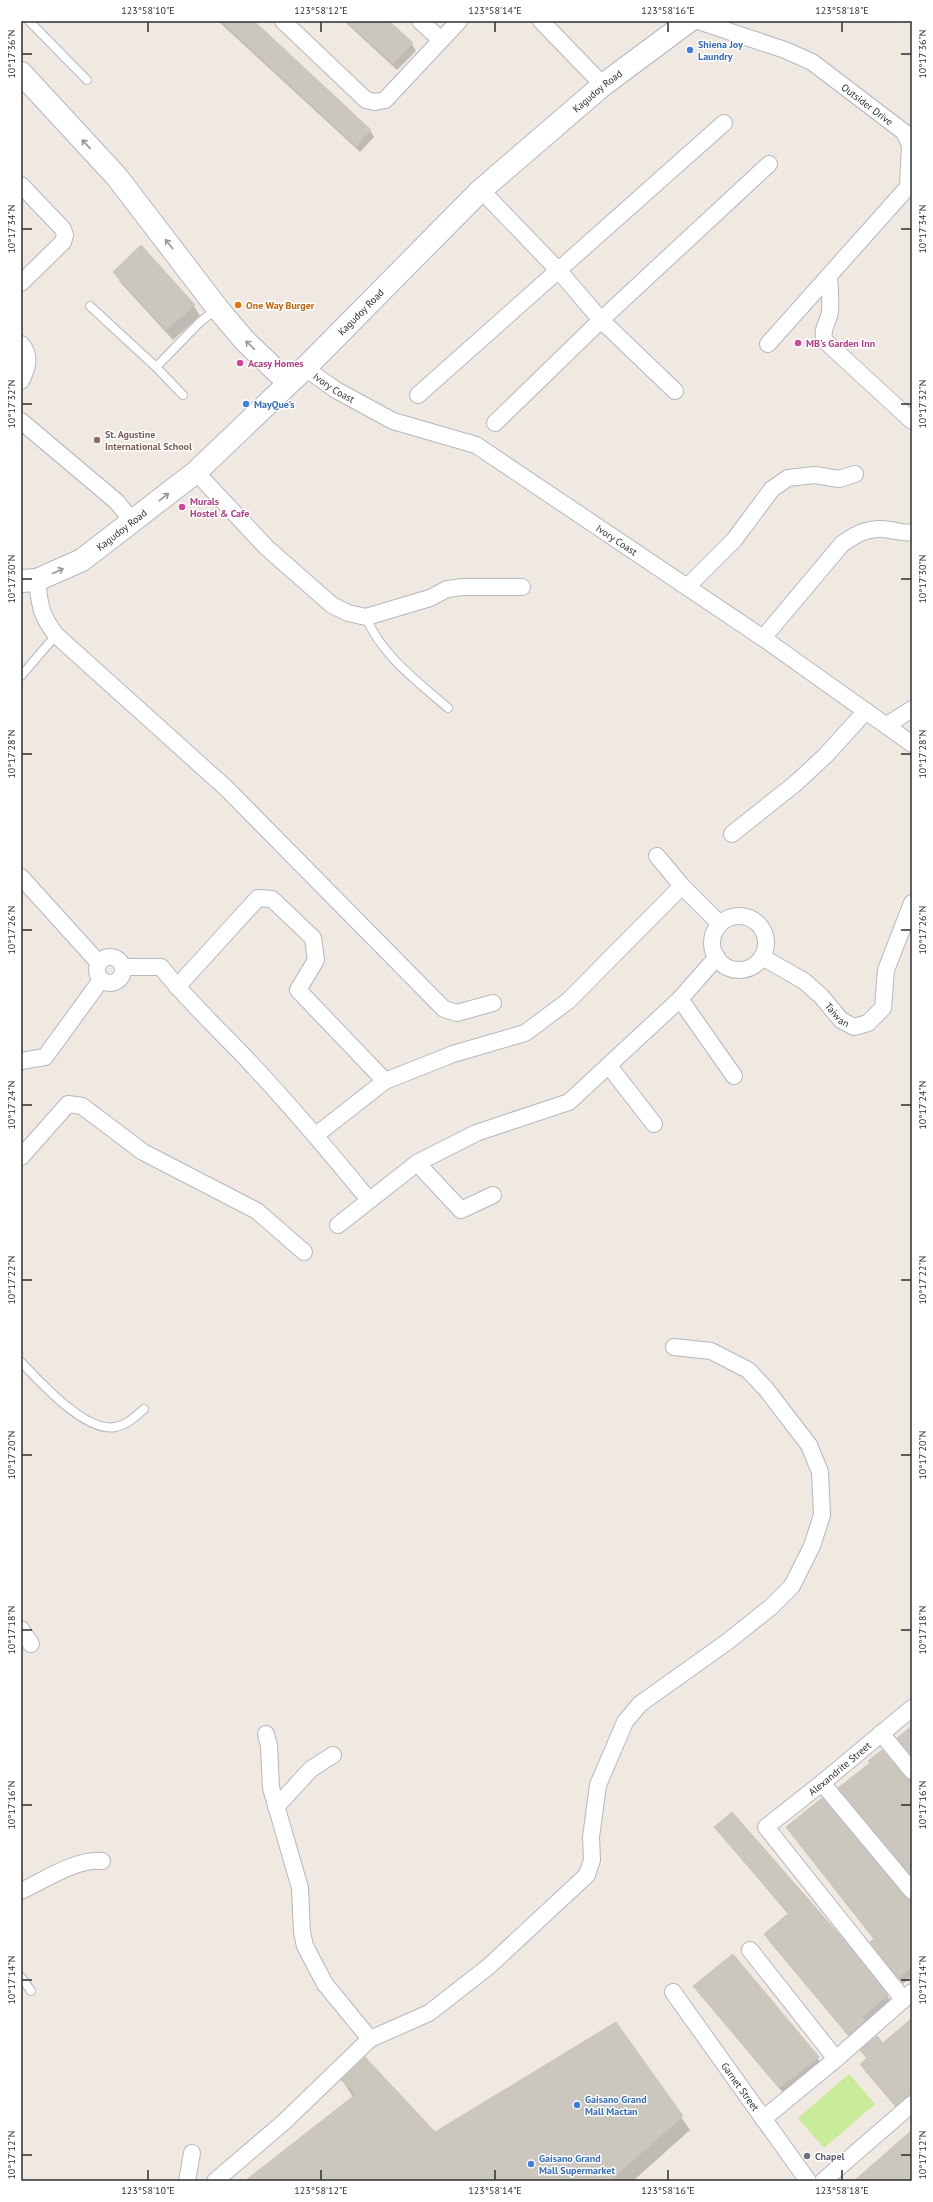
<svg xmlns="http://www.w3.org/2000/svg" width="933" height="2202" font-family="'PT Sans',sans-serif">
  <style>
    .pitch { fill: #c9ec9a }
    .shadow { fill: #0003 }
    .building { fill: #cbc7bf; stroke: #cbc5ba }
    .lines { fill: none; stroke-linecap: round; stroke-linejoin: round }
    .lane-casing { stroke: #b4b7c1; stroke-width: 10 }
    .street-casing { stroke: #b4b7c1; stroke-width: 18 }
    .secondary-casing { stroke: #b4b7c1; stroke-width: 24 }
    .lane { stroke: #fff; stroke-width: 8 }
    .street { stroke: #fff; stroke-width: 16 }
    .secondary { stroke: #fff; stroke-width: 22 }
    .oneway { stroke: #969696 }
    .ticks { fill: none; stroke: #2e2e2e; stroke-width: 1.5 }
    .shop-dot { fill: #3f7fe0; stroke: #fff; stroke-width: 1.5 }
    .food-dot { fill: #e8710a; stroke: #fff; stroke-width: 1.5 }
    .hotel-dot { fill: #d1479c; stroke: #fff; stroke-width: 1.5 }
    .education-dot { fill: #8d6e63; stroke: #fff; stroke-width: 1.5 }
    .worship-dot { fill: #6b7280; stroke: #fff; stroke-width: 1.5 }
    .labels { text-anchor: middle; stroke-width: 3; stroke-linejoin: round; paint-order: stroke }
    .shop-label { font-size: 10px; font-weight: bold; fill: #366cbe; stroke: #fff; text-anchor: start }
    .street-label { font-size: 10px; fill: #2e2e2e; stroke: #fff }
    .food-label { font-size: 10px; font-weight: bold; fill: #c56008; stroke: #fff; text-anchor: start }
    .hotel-label { font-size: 10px; font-weight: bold; fill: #b23c85; stroke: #fff; text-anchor: start }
    .education-label { font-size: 10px; font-weight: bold; fill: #785e54; stroke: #fff; text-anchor: start }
    .worship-label { font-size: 10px; font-weight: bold; fill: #5b616d; stroke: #fff; text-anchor: start }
    .neatline { fill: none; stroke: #2e2e2e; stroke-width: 1.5 }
    .ticks-label { font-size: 10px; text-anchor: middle; fill: #2e2e2e }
  </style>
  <rect width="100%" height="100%" fill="#efe9e1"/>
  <!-- pitch -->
  <path class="pitch" d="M 849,2074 L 875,2104 L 824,2148 L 798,2118 Z"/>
  <!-- shadow -->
  <g class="shadow">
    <path d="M 218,21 L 252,21 L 370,130 L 374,137 L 360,152 Z"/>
    <path d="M 344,21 L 387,21 L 412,44 L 416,51 L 397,70 Z"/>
    <path d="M 141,247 L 194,306 L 200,316 L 173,340 L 120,282 L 115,272 Z"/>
    <path d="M 904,1778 L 912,1781 L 912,1877 L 840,1788 Z"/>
    <path d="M 715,1828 L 887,1995 L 891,2002 L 853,2041 L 769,1941 L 765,1934 L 789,1915 Z"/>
    <path d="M 787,1828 L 912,1901 L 912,1976 L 903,1984 L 875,1949 L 871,1942 L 875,1940 Z"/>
    <path d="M 733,1956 L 822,2064 L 784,2094 L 699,1992 Z"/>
    <path d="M 912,2019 L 912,2103 L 900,2112 L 865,2071 L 861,2064 L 867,2059 L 862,2050 L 883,2045 Z"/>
    <path d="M 615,2023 L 690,2130 L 633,2181 L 246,2181 L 353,2097 L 342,2080 L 435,2133 Z"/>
    <path d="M 912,2118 L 912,2124 L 910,2120 Z"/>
  </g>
  <!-- building -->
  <g class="building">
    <path d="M 221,21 L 254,21 L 371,130 L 356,146 Z"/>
    <path d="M 346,21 L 389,21 L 413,43 L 393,64 Z"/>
    <path d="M 141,245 L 195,305 L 166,330 L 113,272 Z"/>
    <path d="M 912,1726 L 912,1756 L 897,1738 Z"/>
    <path d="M 882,1750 L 905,1777 L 912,1780 L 912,1876 L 838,1788 L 870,1763 L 868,1761 Z"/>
    <path d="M 822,1798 L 905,1897 L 912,1900 L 912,1967 L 898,1978 L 870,1942 L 874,1939 L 786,1827 Z"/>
    <path d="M 732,1812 L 844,1940 L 888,1995 L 862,2017 L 865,2021 L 848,2035 L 764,1934 L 789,1913 L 714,1827 Z"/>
    <path d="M 733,1954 L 819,2057 L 779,2088 L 693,1986 Z"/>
    <path d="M 912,2018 L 912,2095 L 906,2097 L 896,2106 L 860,2064 L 867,2058 L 860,2050 L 877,2036 L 883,2043 Z"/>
    <path d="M 616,2022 L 683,2116 L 610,2181 L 245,2181 L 356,2094 L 341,2080 L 365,2057 L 435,2132 Z"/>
    <path d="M 912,2130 L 912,2181 L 854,2181 Z"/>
  </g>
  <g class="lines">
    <!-- lane casing -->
    <g class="lane-casing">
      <g id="lane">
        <path d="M 29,21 L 87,80"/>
        <path d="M 90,306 L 156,367 L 183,395"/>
        <path d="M 156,367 L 201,321 L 217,309"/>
        <path d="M 366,617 C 381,655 418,682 448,708"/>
        <path d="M 21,676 L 56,635"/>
        <path d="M 21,1362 C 40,1382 86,1433 115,1427 C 127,1425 135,1417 144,1409"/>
        <path d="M 21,1977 L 31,1991"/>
      </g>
    </g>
    <!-- street casing -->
    <g class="street-casing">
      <g id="street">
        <path d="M 283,21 L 366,100 L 375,102 L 385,100 L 459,21"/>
        <path d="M 420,21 L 441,40"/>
        <path d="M 541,21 L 603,85"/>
        <path id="s1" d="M 698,21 L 785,50 L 812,62 L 904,132 L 910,145 L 908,187 L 768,344"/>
        <path d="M 21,185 L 63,229 L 65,235 L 63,242 L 21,283"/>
        <path d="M 481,190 L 559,271 L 601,320 L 675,391"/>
        <path d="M 829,277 C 830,289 831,300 830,312 C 828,324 822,326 824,340 L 912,421"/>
        <path d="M 21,344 C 32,356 27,369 21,381"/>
        <path id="s2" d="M 305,368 L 336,390 L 393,421 L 476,445 L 763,638 L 912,744"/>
        <path d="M 418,395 L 724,123"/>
        <path d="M 21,421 L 117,502 L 133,522"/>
        <path d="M 495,423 L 601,320 L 769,164"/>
        <path d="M 196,472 L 267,548 L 332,605 L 348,613 L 366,617 L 430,598 L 447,589 L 463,587 L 522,587"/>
        <path d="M 37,580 C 40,606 40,614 56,635 L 226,788 L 444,1009 L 457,1013 L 493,1003"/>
        <path d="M 687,587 L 734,540 L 772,489 L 788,478 L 815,475 L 839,479 L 855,474"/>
        <path d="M 763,638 L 842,544 C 857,533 871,526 890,530 C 898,531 904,534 912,532"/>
        <path d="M 887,725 L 912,709"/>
        <path d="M 732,834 L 796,783 L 825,756 L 866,711"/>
        <path d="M 21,877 L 98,962"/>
        <path d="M 682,886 L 720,924"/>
        <circle cx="739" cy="943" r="27"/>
        <circle cx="110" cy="970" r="13"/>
        <path d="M 717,957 L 680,999 L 734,1076"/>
        <path id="s3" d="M 762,957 L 804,981 L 821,996 L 841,1020 L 854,1027 L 868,1023 L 883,1008 L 886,970 L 912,903"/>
        <path d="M 124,967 L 161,967 C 190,1004 225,1035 256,1069 C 295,1111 332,1155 369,1200"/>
        <path d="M 177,987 L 258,898 L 272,899 L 313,938 L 316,960 L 298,990 L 385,1081"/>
        <path d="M 21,1061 L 45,1057 L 101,980"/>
        <path d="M 609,1066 L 654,1124"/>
        <path d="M 316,1135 L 385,1081 L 453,1054 L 525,1033 L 568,1001 L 682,886 L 657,856"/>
        <path d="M 21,1157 L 68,1104 L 82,1106 L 143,1152 L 257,1211 L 304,1252"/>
        <path d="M 417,1163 L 461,1210 L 493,1195"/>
        <path d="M 338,1225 L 417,1163 L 476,1133 L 569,1102 L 680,999"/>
        <path d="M 21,1629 L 31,1644"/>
        <path d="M 881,1733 L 912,1771"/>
        <path d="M 266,1734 L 269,1746 L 271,1788 L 300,1888 L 302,1932 L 305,1946 L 325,1984 L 370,2039"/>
        <path d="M 822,1783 L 912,1891"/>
        <path d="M 276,1807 L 311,1769 L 333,1755"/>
        <path d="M 21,1891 C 45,1880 75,1859 102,1861"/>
        <path d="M 750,1950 L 836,2059"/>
        <path id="s4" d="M 673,1992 L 808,2181"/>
        <path id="s5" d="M 903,1999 L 766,1827 L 822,1783 L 912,1708"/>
        <path d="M 763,2119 L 836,2059 L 912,1992"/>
        <path d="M 187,2181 L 192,2153"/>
        <path d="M 215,2181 L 284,2122 L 370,2039 L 429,2013 L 488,1967 L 587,1875 L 592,1860 L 591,1837 L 598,1785 L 625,1722 L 640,1704 L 727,1642 L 771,1607 L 792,1586 L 812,1546 L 822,1515 L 820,1472 L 809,1445 L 766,1389 L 748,1370 L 711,1351 L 674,1347"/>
        <path d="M 823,2181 L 912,2104"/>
      </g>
    </g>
    <!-- secondary casing -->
    <g class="secondary-casing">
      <g id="secondary">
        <path d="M 21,73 L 117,177 L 218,309 L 245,341 L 288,382"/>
        <path id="s6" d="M 21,581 L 37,580 L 82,560 L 196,472 L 305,368 L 481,190 L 603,85 L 689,21"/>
      </g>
    </g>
    <!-- lane -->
    <use href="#lane" class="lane"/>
    <!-- street -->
    <use href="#street" class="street"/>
    <!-- secondary -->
    <use href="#secondary" class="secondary"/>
  </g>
  <!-- one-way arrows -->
  <defs><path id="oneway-shaft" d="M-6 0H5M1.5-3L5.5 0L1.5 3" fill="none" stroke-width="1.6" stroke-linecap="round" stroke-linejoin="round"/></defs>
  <g class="oneway">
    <use href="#oneway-shaft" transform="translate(86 144) rotate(-133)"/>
    <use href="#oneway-shaft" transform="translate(169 244) rotate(-128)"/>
    <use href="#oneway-shaft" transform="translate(250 345) rotate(-136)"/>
    <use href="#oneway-shaft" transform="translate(164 497) rotate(-38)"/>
    <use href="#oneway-shaft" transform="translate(58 571) rotate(-24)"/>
  </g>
  <!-- ticks -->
  <path class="ticks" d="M 148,22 L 148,32M 321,22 L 321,32M 495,22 L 495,32M 668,22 L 668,32M 842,22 L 842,32M 22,54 L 32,54M 901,54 L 911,54M 22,229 L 32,229M 901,229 L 911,229M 22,404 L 32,404M 901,404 L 911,404M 22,579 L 32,579M 901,579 L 911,579M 22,754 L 32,754M 901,754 L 911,754M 22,930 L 32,930M 901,930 L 911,930M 22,1105 L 32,1105M 901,1105 L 911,1105M 22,1280 L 32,1280M 901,1280 L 911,1280M 22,1455 L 32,1455M 901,1455 L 911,1455M 22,1630 L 32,1630M 901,1630 L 911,1630M 22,1805 L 32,1805M 901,1805 L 911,1805M 22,1980 L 32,1980M 901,1980 L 911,1980M 22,2155 L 32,2155M 901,2155 L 911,2155M 148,2170 L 148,2180M 321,2170 L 321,2180M 495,2170 L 495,2180M 668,2170 L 668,2180M 842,2170 L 842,2180"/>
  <!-- markers -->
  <g class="shop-dot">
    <circle cx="690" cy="50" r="4"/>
    <circle cx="246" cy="404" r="4"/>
    <circle cx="577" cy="2105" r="4"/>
    <circle cx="531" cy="2164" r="4"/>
  </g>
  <circle class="food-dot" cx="238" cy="305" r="4"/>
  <g class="hotel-dot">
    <circle cx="798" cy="343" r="4"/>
    <circle cx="240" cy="363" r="4"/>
    <circle cx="182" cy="507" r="4"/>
  </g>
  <circle class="education-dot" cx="97" cy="440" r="4"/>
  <circle class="worship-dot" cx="807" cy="2156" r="4"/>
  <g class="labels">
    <!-- shop labels -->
    <g class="shop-label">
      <text x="698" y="48">Shiena Joy<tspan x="698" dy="12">Laundry</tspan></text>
      <text x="254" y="408">MayQue's</text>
      <text x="585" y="2103">Gaisano Grand<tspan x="585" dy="12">Mall Mactan</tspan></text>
      <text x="539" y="2162">Gaisano Grand<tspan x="539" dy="12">Mall Supermarket</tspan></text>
    </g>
    <!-- street labels -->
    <g class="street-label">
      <text dy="4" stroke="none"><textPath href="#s6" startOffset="763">Kagudoy Road</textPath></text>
      <text dy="4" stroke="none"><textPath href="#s1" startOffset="191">Outsider Drive</textPath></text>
      <text dy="4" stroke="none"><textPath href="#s6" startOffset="439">Kagudoy Road</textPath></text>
      <text dy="4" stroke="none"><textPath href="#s2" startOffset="35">Ivory Coast</textPath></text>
      <text dy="4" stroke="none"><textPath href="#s6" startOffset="115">Kagudoy Road</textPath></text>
      <text dy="4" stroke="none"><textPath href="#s2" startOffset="359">Ivory Coast</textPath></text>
      <text dy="4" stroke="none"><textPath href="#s3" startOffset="96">Taiwan</textPath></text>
      <text dy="4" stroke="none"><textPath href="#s5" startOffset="314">Alexandrite Street</textPath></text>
      <text dy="4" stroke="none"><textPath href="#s4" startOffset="116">Garnet Street</textPath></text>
    </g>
    <!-- food labels -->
    <g class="food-label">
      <text x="246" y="309">One Way Burger</text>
    </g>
    <!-- hotel labels -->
    <g class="hotel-label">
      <text x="806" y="347">MB's Garden Inn</text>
      <text x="248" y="367">Acasy Homes</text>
      <text x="190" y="505">Murals<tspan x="190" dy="12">Hostel &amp; Cafe</tspan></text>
    </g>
    <!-- education labels -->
    <g class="education-label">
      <text x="105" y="438">St. Agustine<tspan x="105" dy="12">International School</tspan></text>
    </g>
    <!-- worship labels -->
    <g class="worship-label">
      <text x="815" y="2160">Chapel</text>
    </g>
  </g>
  <!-- border -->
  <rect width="933" height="2202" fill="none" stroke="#ffffff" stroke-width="44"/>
  <rect x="22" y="22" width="889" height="2158" class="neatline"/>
  <g class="ticks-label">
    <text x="148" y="14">123°58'10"E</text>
    <text x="321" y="14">123°58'12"E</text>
    <text x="495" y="14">123°58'14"E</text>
    <text x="668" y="14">123°58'16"E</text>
    <text x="842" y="14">123°58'18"E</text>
    <text transform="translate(11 54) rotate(-90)" y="4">10°17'36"N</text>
    <text transform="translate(922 54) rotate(-90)" y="4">10°17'36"N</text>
    <text transform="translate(11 229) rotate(-90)" y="4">10°17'34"N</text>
    <text transform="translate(922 229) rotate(-90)" y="4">10°17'34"N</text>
    <text transform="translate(11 404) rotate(-90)" y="4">10°17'32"N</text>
    <text transform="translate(922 404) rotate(-90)" y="4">10°17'32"N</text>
    <text transform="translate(11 579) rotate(-90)" y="4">10°17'30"N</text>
    <text transform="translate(922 579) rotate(-90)" y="4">10°17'30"N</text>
    <text transform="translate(11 754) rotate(-90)" y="4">10°17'28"N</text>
    <text transform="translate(922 754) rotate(-90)" y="4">10°17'28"N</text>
    <text transform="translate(11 930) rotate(-90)" y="4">10°17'26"N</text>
    <text transform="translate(922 930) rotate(-90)" y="4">10°17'26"N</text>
    <text transform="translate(11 1105) rotate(-90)" y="4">10°17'24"N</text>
    <text transform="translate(922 1105) rotate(-90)" y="4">10°17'24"N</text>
    <text transform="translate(11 1280) rotate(-90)" y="4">10°17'22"N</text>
    <text transform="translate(922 1280) rotate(-90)" y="4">10°17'22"N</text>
    <text transform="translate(11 1455) rotate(-90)" y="4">10°17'20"N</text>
    <text transform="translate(922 1455) rotate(-90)" y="4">10°17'20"N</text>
    <text transform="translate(11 1630) rotate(-90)" y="4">10°17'18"N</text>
    <text transform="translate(922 1630) rotate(-90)" y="4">10°17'18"N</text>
    <text transform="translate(11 1805) rotate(-90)" y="4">10°17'16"N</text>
    <text transform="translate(922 1805) rotate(-90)" y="4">10°17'16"N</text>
    <text transform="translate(11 1980) rotate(-90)" y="4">10°17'14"N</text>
    <text transform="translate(922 1980) rotate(-90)" y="4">10°17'14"N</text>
    <text transform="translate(11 2155) rotate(-90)" y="4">10°17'12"N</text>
    <text transform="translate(922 2155) rotate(-90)" y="4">10°17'12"N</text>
    <text x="148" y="2194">123°58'10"E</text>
    <text x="321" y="2194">123°58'12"E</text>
    <text x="495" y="2194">123°58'14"E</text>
    <text x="668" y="2194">123°58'16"E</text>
    <text x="842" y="2194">123°58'18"E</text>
  </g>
</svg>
